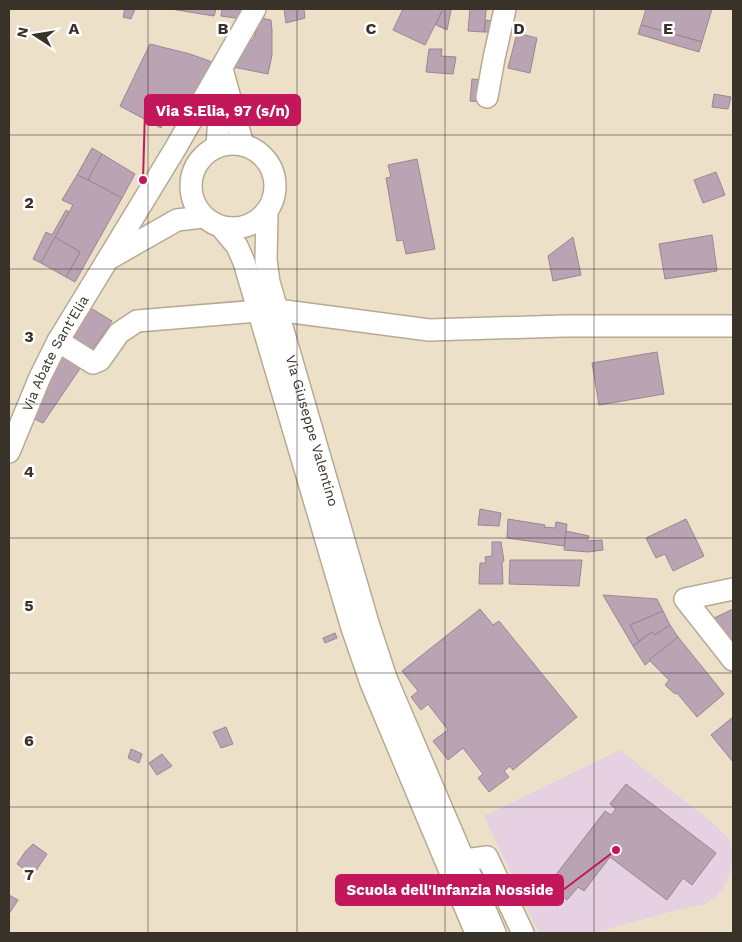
<svg xmlns="http://www.w3.org/2000/svg" width="742" height="942" font-family="'Work Sans',sans-serif">
  <style>
    .education { fill: #e5d1e1 }
    .building { fill: #baa4b4; stroke: #9a8595 }
    .lines { fill: none; stroke-linecap: round; stroke-linejoin: round }
    .minor-casing { stroke: #b7aa94; stroke-width: 24 }
    .minor { stroke: #fff; stroke-width: 21 }
    .grid { fill: none; stroke: #383229; stroke-width: 1; stroke-opacity: 0.55 }
    .labels { text-anchor: middle; stroke-width: 5; stroke-linejoin: round; paint-order: stroke }
    .street-label { font-size: 14px; fill: #383229; stroke: #fff }
    .grid-label { font-size: 16px; text-anchor: middle; font-weight: bold; fill: #383229; stroke: #fff; stroke-width: 5; stroke-linejoin: round; paint-order: stroke }
    .leader { fill: none; stroke: #c2185b; stroke-width: 2 }
    .callout-dot { fill: #c2185b; stroke: #fff; stroke-width: 2 }
    .callout { fill: #c2185b; stroke: #c2185b; stroke-width: 2 }
    .callout-label { font-size: 15px; text-anchor: middle; font-weight: bold; fill: #fff }
  </style>
  <rect width="100%" height="100%" fill="#ede0c9"/>
  <!-- education -->
  <path class="education" d="M 620,750 L 714,824 L 730,840 L 733,861 L 727,881 L 717,896 L 703,905 L 681,909 L 593,933 L 539,933 L 484,816 Z"/>
  <!-- building -->
  <g class="building">
    <path d="M 125,9 L 135,9 L 131,19 L 123,17 Z"/>
    <path d="M 171,9 L 216,9 L 214,16 Z"/>
    <path d="M 222,9 L 244,9 L 242,19 L 221,16 Z"/>
    <path d="M 284,9 L 304,9 L 305,18 L 286,23 Z"/>
    <path d="M 403,9 L 443,9 L 425,45 L 393,30 Z"/>
    <path d="M 443,9 L 451,10 L 447,30 L 436,25 Z"/>
    <path d="M 470,9 L 488,9 L 486,10 L 484,32 L 468,31 Z"/>
    <path d="M 646,9 L 712,9 L 702,42 L 641,25 Z"/>
    <path d="M 261,18 L 271,20 L 272,31 L 272,55 L 268,74 L 233,67 L 247,40 L 253,40 Z"/>
    <path d="M 486,20 L 492,21 L 490,32 L 484,32 Z"/>
    <path d="M 641,25 L 702,42 L 699,52 L 638,34 Z"/>
    <path d="M 517,33 L 537,38 L 530,73 L 508,68 Z"/>
    <path d="M 150,44 L 190,54 L 215,63 L 184,121 L 168,113 L 161,128 L 120,106 Z"/>
    <path d="M 429,49 L 442,49 L 441,56 L 456,57 L 453,74 L 426,72 Z"/>
    <path d="M 472,79 L 484,80 L 481,102 L 470,101 Z"/>
    <path d="M 714,94 L 731,97 L 728,109 L 712,107 Z"/>
    <path d="M 92,148 L 102,154 L 88,180 L 77,175 Z"/>
    <path d="M 102,154 L 135,174 L 122,198 L 88,180 Z"/>
    <path d="M 417,159 L 435,249 L 406,254 L 403,240 L 397,241 L 386,178 L 391,177 L 388,165 Z"/>
    <path d="M 716,172 L 725,195 L 703,203 L 694,180 Z"/>
    <path d="M 77,175 L 88,180 L 122,198 L 75,282 L 66,277 L 80,252 L 55,237 L 73,205 L 62,200 Z"/>
    <path d="M 66,210 L 69,212 L 41,263 L 33,259 L 46,232 L 52,235 Z"/>
    <path d="M 712,235 L 717,271 L 665,279 L 659,244 Z"/>
    <path d="M 55,237 L 80,252 L 66,277 L 41,263 Z"/>
    <path d="M 573,237 L 581,275 L 553,281 L 548,256 Z"/>
    <path d="M 89,307 L 112,321 L 89,355 L 66,340 Z"/>
    <path d="M 61,352 L 81,367 L 43,423 L 30,417 Z"/>
    <path d="M 657,352 L 664,394 L 599,405 L 592,363 Z"/>
    <path d="M 480,509 L 501,513 L 499,526 L 478,525 Z"/>
    <path d="M 508,519 L 545,525 L 544,527 L 555,528 L 556,522 L 567,524 L 564,546 L 507,538 Z"/>
    <path d="M 686,519 L 704,556 L 673,571 L 665,554 L 656,558 L 646,538 Z"/>
    <path d="M 566,531 L 589,536 L 587,541 L 602,540 L 603,550 L 588,552 L 564,550 Z"/>
    <path d="M 492,542 L 501,542 L 504,561 L 502,562 L 503,584 L 479,584 L 480,563 L 486,563 L 485,557 L 492,556 Z"/>
    <path d="M 510,560 L 582,560 L 579,586 L 509,584 Z"/>
    <path d="M 603,595 L 657,599 L 663,611 L 630,625 L 639,641 L 633,646 Z"/>
    <path d="M 480,609 L 493,625 L 499,621 L 577,717 L 513,770 L 510,766 L 504,771 L 509,777 L 489,792 L 478,778 L 483,774 L 463,748 L 448,760 L 433,741 L 448,730 L 428,704 L 421,710 L 411,697 L 418,691 L 402,671 Z"/>
    <path d="M 733,609 L 733,655 L 706,622 Z"/>
    <path d="M 663,611 L 670,625 L 655,635 L 652,632 L 639,641 L 630,625 Z"/>
    <path d="M 670,625 L 678,637 L 645,665 L 633,646 L 652,632 L 655,635 Z"/>
    <path d="M 335,633 L 337,638 L 325,643 L 323,638 Z"/>
    <path d="M 678,637 L 724,694 L 697,717 L 677,693 L 675,694 L 665,685 L 669,680 L 649,660 Z"/>
    <path d="M 733,717 L 733,762 L 711,735 Z"/>
    <path d="M 226,727 L 233,744 L 221,748 L 213,732 Z"/>
    <path d="M 131,749 L 142,754 L 139,763 L 128,758 Z"/>
    <path d="M 162,754 L 172,766 L 157,775 L 149,763 Z"/>
    <path d="M 626,784 L 716,853 L 692,885 L 683,878 L 667,900 L 610,857 L 584,891 L 578,887 L 567,900 L 548,885 L 605,811 L 611,815 L 616,809 L 610,804 Z"/>
    <path d="M 33,844 L 47,854 L 33,875 L 17,864 L 25,852 Z"/>
    <path d="M 9,895 L 18,900 L 9,914 Z"/>
  </g>
  <g class="lines">
    <!-- minor casing -->
    <g class="minor-casing">
      <g id="minor">
        <path d="M 222,69 L 243,145"/>
        <path d="M 487,97 L 494,58 L 505,9"/>
        <circle cx="233" cy="186" r="42"/>
        <path d="M 217,147 L 221,87"/>
        <path id="s1" d="M 267,212 L 266,260 L 269,282 L 368,623 L 386,678 L 495,933"/>
        <path d="M 222,228 L 237,246 L 244,262 L 352,628 L 371,683 L 476,933"/>
        <path d="M 112,257 L 177,220 L 203,217"/>
        <path d="M 277,310 L 429,330 L 564,326 L 733,326"/>
        <path d="M 58,341 L 93,363 L 100,360 L 119,333 L 137,321 L 258,311"/>
        <path id="s2" d="M 9,452 L 40,377 L 58,341 L 175,149 L 255,9"/>
        <path d="M 733,589 L 685,599 L 733,660"/>
        <path d="M 465,860 L 487,857 L 523,933"/>
      </g>
    </g>
    <!-- minor -->
    <use href="#minor" class="minor"/>
  </g>
  <!-- grid -->
  <path class="grid" d="M 148,9 L 148,933M 297,9 L 297,933M 445,9 L 445,933M 594,9 L 594,933M 9,135 L 733,135M 9,269 L 733,269M 9,404 L 733,404M 9,538 L 733,538M 9,673 L 733,673M 9,807 L 733,807"/>
  <g class="labels">
    <!-- street labels -->
    <g class="street-label">
      <text dy="5" stroke="none"><textPath href="#s2" startOffset="109">Via Abate Sant'Elia</textPath></text>
      <text dy="5" stroke="none"><textPath href="#s1" startOffset="225">Via Giuseppe Valentino</textPath></text>
    </g>
  </g>
  <g class="grid-label">
    <text x="74" y="34">A</text>
    <text x="223" y="34">B</text>
    <text x="371" y="34">C</text>
    <text x="519" y="34">D</text>
    <text x="668" y="34">E</text>
    <text x="29" y="208">2</text>
    <text x="29" y="342">3</text>
    <text x="29" y="477">4</text>
    <text x="29" y="611">5</text>
    <text x="29" y="746">6</text>
    <text x="29" y="880">7</text>
  </g>
  <!-- callouts -->
  <path class="leader" d="M143 180L145 110M616 850L563 890"/>
  <g class="callout-dot">
    <circle cx="143" cy="180" r="5"/>
    <circle cx="616" cy="850" r="5"/>
  </g>
  <g class="callout">
    <rect x="145" y="95" width="155" height="30" rx="5"/>
    <rect x="336" y="875" width="227" height="30" rx="5"/>
  </g>
  <g class="callout-label">
    <text x="223" y="116">Via S.Elia, 97 (s/n)</text>
    <text x="450" y="895">Scuola dell'Infanzia Nosside</text>
  </g>
  <!-- border -->
  <rect width="742" height="942" fill="none" stroke="#383229" stroke-width="20"/>
  <!-- north arrow -->
  <g transform="translate(35 35) rotate(282)" stroke="#ffffff" stroke-width="4" paint-order="stroke">
  <path d="M0-4L9 19L0 12L-9 19Z" fill="#383229"/>
  <text y="-8" font-size="14" font-weight="bold" text-anchor="middle" fill="#383229">N</text>
  </g>
</svg>
